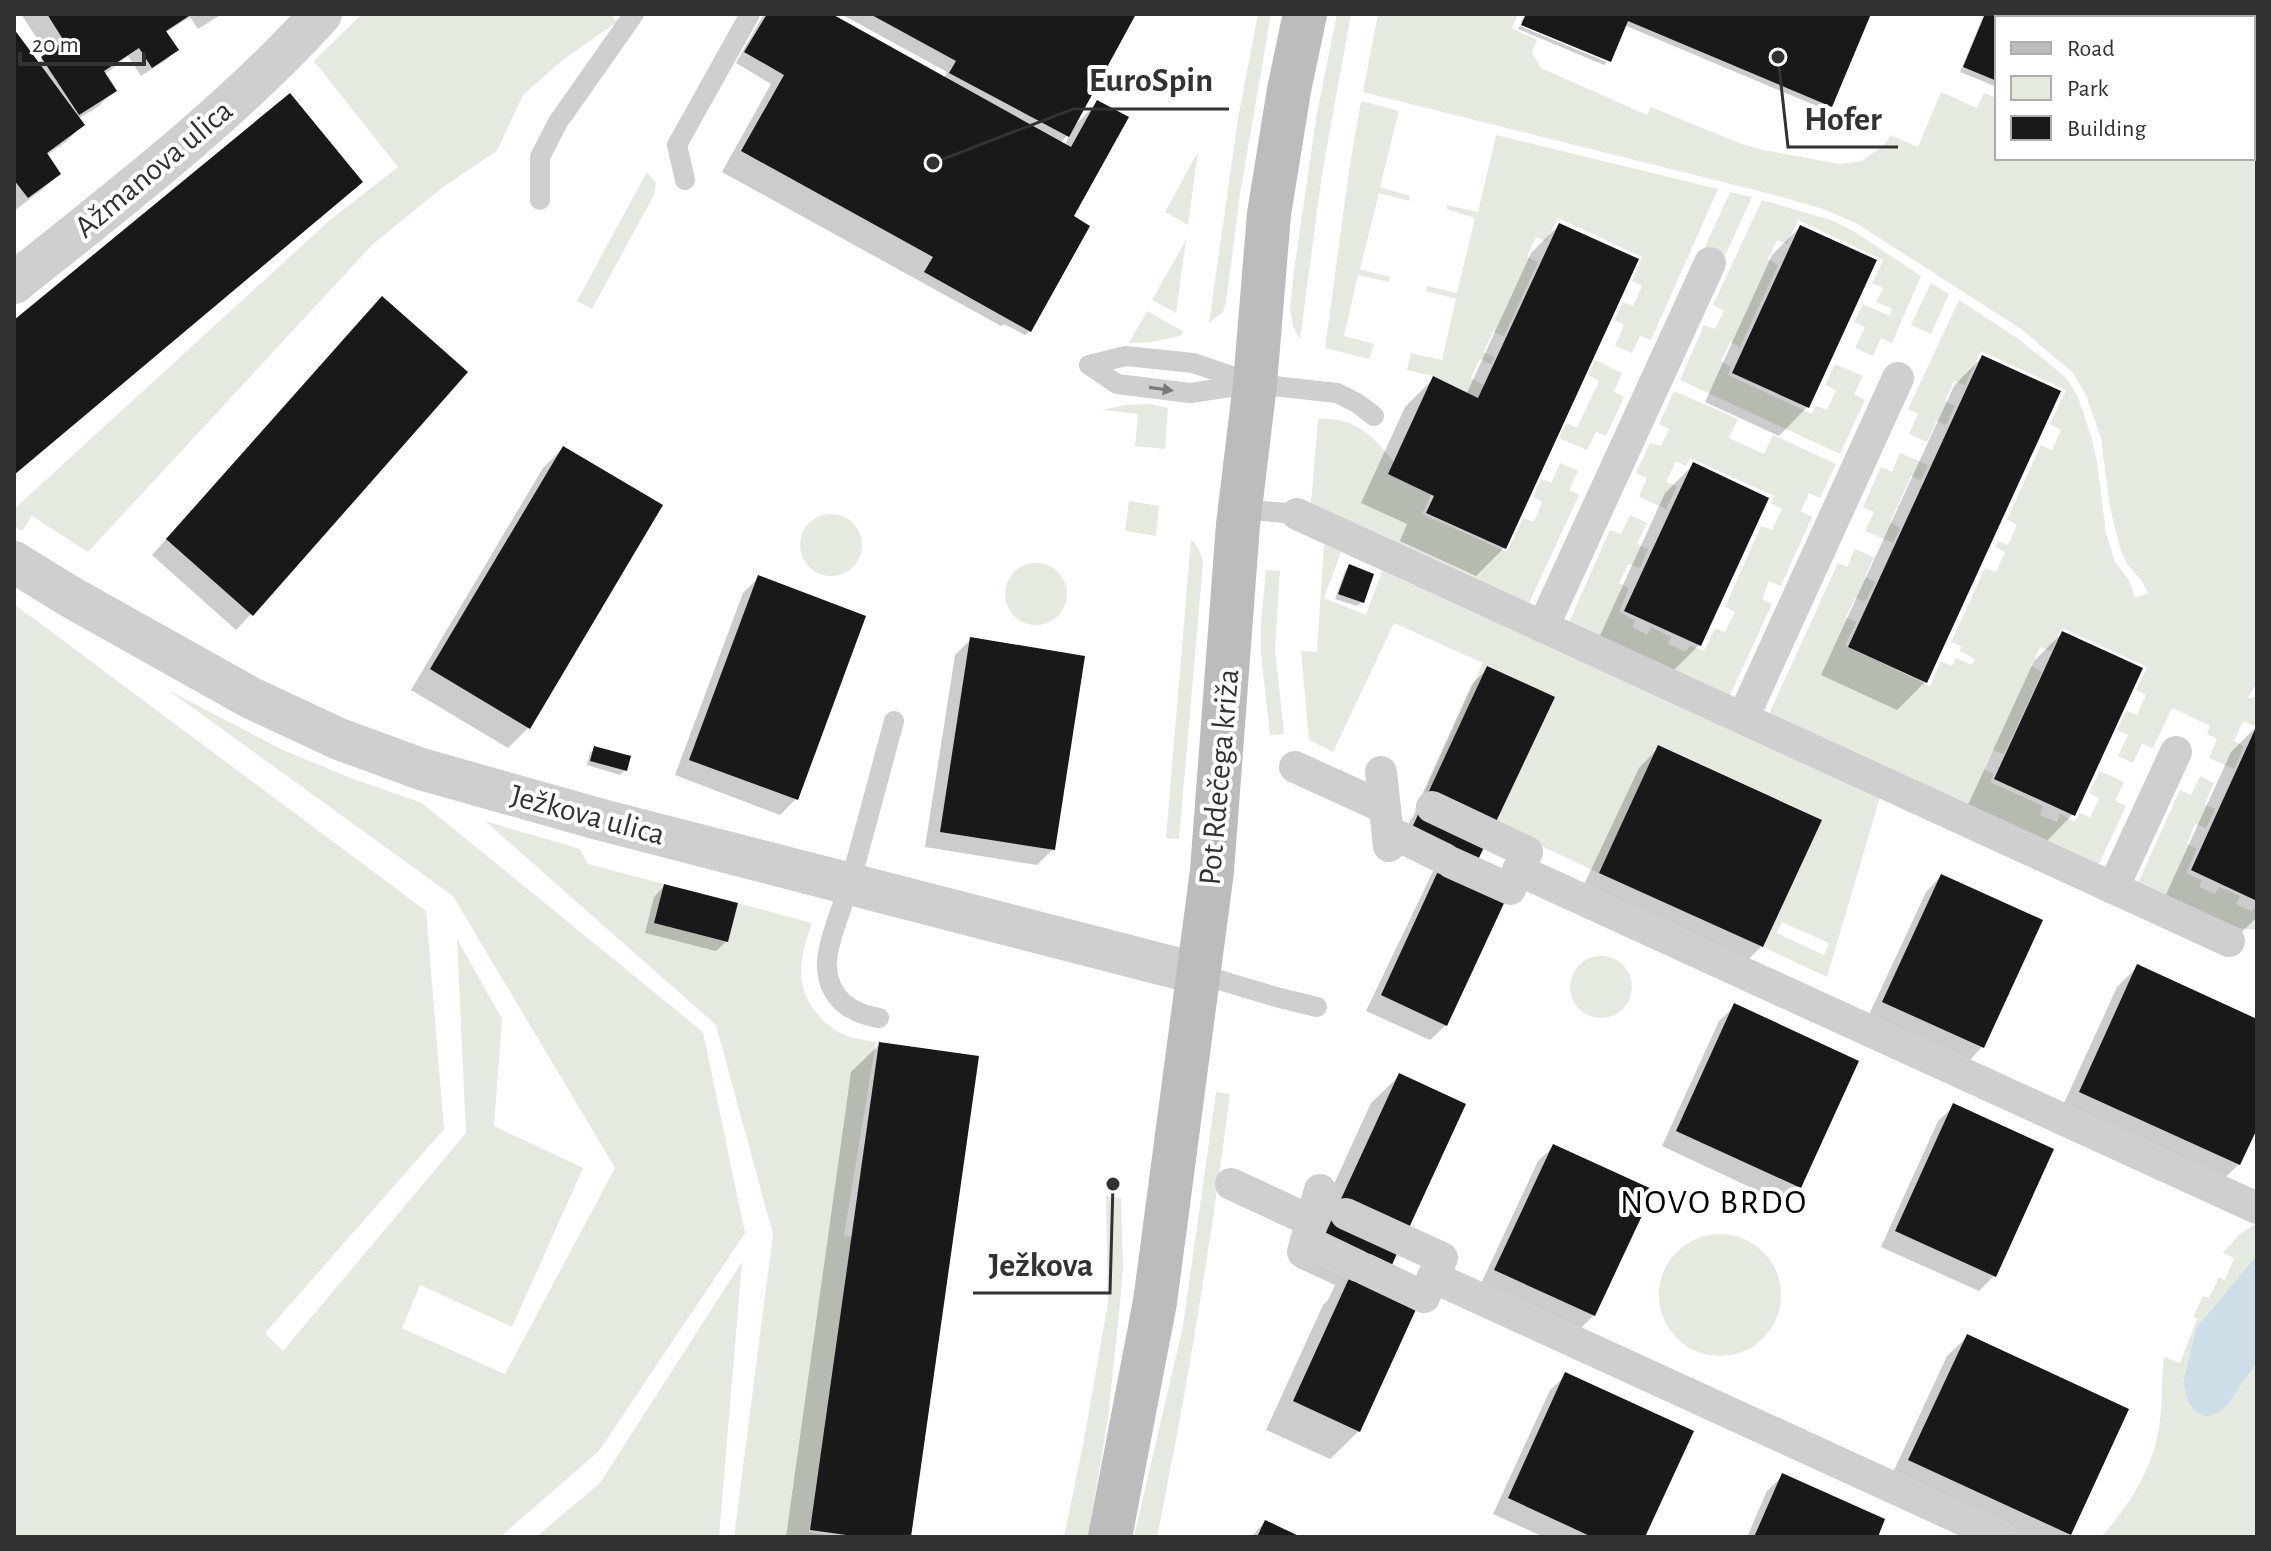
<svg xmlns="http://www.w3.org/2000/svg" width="2271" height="1551" font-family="'Alegreya Sans',sans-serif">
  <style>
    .green { fill: #e4eadf; fill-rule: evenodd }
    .water { fill: #cddee8 }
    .shadow { fill: #0003; fill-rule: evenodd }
    .building { fill: #191919 }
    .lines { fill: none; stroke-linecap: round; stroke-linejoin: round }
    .service { stroke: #cfcfcf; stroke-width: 20 }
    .pedestrian { stroke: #cfcfcf; stroke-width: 32 }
    .minor { stroke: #cfcfcf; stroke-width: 42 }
    .secondary { stroke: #bcbcbc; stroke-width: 44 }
    .oneway { fill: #797979 }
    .labels { text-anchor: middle; stroke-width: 8; stroke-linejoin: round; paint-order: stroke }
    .street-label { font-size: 32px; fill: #323232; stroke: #fff }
    .neighbourhood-label { font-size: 34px; letter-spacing: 2px; fill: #000; stroke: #fff }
    .leader { fill: none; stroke: #323232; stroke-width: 3 }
    .callout-dot { fill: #323232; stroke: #fff; stroke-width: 3 }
    .callout-label { font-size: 34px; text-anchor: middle; font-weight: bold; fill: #323232; stroke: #fff; stroke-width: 8; stroke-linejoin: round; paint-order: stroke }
  </style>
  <rect width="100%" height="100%" fill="#fff"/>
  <!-- green -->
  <g class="green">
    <path d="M 362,14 L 610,14 L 617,22 L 564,59 L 523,95 L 497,151 L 443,187 L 372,245 L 88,552 L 32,516 L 22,531 L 14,526 L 14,509 L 330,220 L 398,167 L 314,61 Z"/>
    <path d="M 1258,14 L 1271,14 L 1240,194 L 1226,303 L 1223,312 L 1209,323 L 1238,119 Z"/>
    <path d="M 1337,14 L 1351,14 L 1322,174 L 1300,340 L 1293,326 L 1290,308 L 1295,263 L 1317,113 Z"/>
    <path d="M 1378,14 L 1518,14 L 1512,28 L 1537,40 L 1532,53 L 1541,68 L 1647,115 L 1651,107 L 1742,144 L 1763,150 L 1840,164 L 1862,161 L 1886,143 L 1890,135 L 1918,147 L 1941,92 L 1977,108 L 1984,93 L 1997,98 L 1997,158 L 2253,158 L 2253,18 L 2129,18 L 2130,14 L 2257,14 L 2257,688 L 2254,687 L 2248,698 L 2257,697 L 2257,719 L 2254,726 L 2243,721 L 2234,741 L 2244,746 L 2234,769 L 2209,758 L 2217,739 L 2207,734 L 2210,726 L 2172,708 L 2153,748 L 2142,744 L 2133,763 L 2118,756 L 2128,735 L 2117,730 L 2126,711 L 2137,715 L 2146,695 L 2136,690 L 2147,667 L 2062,628 L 2051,651 L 2040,647 L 2031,666 L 2042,672 L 2004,754 L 1993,750 L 1984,769 L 1994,774 L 1990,782 L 2043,806 L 2040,815 L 2057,822 L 2060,814 L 2075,822 L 2080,813 L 2090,818 L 2099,798 L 2089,793 L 2100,771 L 2124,782 L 2115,801 L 2126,806 L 2099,864 L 1769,714 L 1838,563 L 1847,567 L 1855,549 L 1874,557 L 1865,577 L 1875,582 L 1865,602 L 1855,598 L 1846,617 L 1856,622 L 1845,646 L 1930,686 L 1941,661 L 1952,666 L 1956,658 L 1972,665 L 1975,659 L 1960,651 L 1961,646 L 1951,642 L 1985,568 L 1996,572 L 2005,552 L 1995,547 L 1998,541 L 2008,545 L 2017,525 L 2007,519 L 2041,445 L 2052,450 L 2061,430 L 2050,424 L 2066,390 L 1981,351 L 1965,385 L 1954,381 L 1945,401 L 1955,406 L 1946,425 L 1936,421 L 1927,442 L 1909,434 L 1918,414 L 1908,409 L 1959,300 L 2017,338 L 2046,361 L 2067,379 L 2078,397 L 2092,439 L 2097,462 L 2106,533 L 2115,562 L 2129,580 L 2135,598 L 2148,593 L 2142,581 L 2126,563 L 2120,548 L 2110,508 L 2101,438 L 2086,395 L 2073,373 L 2021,329 L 1856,223 L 1823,209 L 1775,195 L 1363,92 Z"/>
    <path d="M 1361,101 L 1399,111 L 1380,187 L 1410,196 L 1409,201 L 1379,193 L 1360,269 L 1390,277 L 1389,282 L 1358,275 L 1344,336 L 1374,344 L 1369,359 L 1325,348 L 1349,171 Z"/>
    <path d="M 1496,135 L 1718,189 L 1651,340 L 1640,336 L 1632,353 L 1615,346 L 1624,325 L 1614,320 L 1623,302 L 1633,306 L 1642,286 L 1632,281 L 1642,257 L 1558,218 L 1546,242 L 1536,237 L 1527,257 L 1538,262 L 1504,336 L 1493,332 L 1483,352 L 1494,357 L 1491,364 L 1480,359 L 1471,378 L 1484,385 L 1478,398 L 1433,376 L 1407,370 L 1411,353 L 1442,360 L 1456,299 L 1426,291 L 1427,286 L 1457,293 L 1475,218 L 1447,209 L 1447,205 L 1478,212 Z"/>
    <path d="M 1198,152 L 1188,225 L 1165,212 Z"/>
    <path d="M 647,172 L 656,183 L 654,195 L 592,309 L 577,301 Z"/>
    <path d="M 1730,192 L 1752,197 L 1724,258 L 1704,249 Z"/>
    <path d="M 1762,200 L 1834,221 L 1855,232 L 1921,276 L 1892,343 L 1881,338 L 1873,356 L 1855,348 L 1865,327 L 1854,322 L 1863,304 L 1890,316 L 1892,309 L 1876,302 L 1883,288 L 1872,283 L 1883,260 L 1798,220 L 1787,244 L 1777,240 L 1768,259 L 1778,265 L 1740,347 L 1730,342 L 1721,361 L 1731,367 L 1728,375 L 1812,414 L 1816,406 L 1827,410 L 1836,390 L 1825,385 L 1835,364 L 1863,376 L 1854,394 L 1865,400 L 1840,454 L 1680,380 L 1704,325 L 1715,329 L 1724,311 L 1713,305 Z"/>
    <path d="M 1186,240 L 1176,313 L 1152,300 Z"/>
    <path d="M 1931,283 L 1949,294 L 1931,334 L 1911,325 Z"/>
    <path d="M 1147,311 L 1183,331 L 1180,336 L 1151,342 L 1129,343 Z"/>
    <path d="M 1595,360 L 1622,373 L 1614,392 L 1624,397 L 1606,436 L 1596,432 L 1587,450 L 1559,438 L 1566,423 L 1577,428 L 1599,381 L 1588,375 Z"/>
    <path d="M 1674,391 L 1738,419 L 1729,438 L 1764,454 L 1773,435 L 1836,464 L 1820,498 L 1809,493 L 1801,511 L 1812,517 L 1781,586 L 1769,581 L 1762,599 L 1772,604 L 1730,695 L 1569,622 L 1610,530 L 1621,534 L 1630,515 L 1647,523 L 1637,544 L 1648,549 L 1640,568 L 1628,564 L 1619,583 L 1629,588 L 1619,612 L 1635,620 L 1632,627 L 1647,635 L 1651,627 L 1671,637 L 1668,644 L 1686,652 L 1690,645 L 1704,651 L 1715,628 L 1725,632 L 1735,612 L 1725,607 L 1761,526 L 1772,530 L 1782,509 L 1771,503 L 1774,496 L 1690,458 L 1686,466 L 1676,461 L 1666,482 L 1677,486 L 1666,509 L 1639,497 L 1647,478 L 1636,473 L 1650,443 L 1661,446 L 1669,429 L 1659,424 Z"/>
    <path d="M 1149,404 L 1168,408 L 1165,449 L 1135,446 L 1138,414 L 1102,410 L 1125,405 Z"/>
    <path d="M 1318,419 C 1355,417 1372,435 1394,462 L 1389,474 L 1431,494 L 1422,514 L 1507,552 L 1523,518 L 1534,522 L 1542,502 L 1533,497 L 1541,479 L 1551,483 L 1560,463 L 1578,471 L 1569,490 L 1579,495 L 1529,603 L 1311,503 Z"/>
    <path d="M 1900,453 L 1928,465 L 1921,480 L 1911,476 L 1890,522 L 1900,528 L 1893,543 L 1865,531 L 1874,512 L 1863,507 L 1881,467 L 1892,472 Z"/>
    <path d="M 1129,501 L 1159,506 L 1156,536 L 1125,531 Z"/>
    <circle cx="831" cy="545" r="31"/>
    <path d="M 1191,540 C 1198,546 1201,553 1203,563 L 1179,839 L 1166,838 Z"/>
    <path d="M 1324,544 L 1341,552 L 1324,598 L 1366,615 L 1382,571 L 1880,797 L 1827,977 L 1763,947 L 1821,819 L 1659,745 L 1599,873 L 1495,824 L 1554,697 L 1487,667 L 1429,794 L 1424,793 L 1483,663 L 1394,623 L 1333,752 L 1309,740 L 1301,651 L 1317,652 ZM 1782,922 L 1829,943 L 1824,955 L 1777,933 Z"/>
    <circle cx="1036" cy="594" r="31"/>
    <path d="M 1266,570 L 1280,571 L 1275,648 L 1284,734 L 1270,735 L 1261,654 L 1261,623 Z"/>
    <path d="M 14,604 L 426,911 L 444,1129 L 265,1333 L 283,1351 L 466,1133 L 457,939 L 502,1019 L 494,1126 L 583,1168 L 512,1327 L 420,1285 L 402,1328 L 505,1374 L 615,1168 L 453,896 L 168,690 L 283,750 L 351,778 L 422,803 L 703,1032 L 745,1233 L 599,1451 L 500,1537 L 14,1537 Z"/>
    <path d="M 2200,776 L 2214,783 L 2205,804 L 2215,809 L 2206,828 L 2195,824 L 2187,844 L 2197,849 L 2186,873 L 2202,880 L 2199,887 L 2215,894 L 2219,887 L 2240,896 L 2236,904 L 2252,911 L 2257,905 L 2257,930 L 2239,928 L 2229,924 L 2138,883 L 2180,790 L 2191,795 Z"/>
    <path d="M 485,821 L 580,849 L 588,864 L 664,884 L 654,923 L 728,942 L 738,903 L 812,923 C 807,938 801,955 801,971 C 800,998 821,1025 845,1035 C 854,1039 866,1040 876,1042 L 844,1235 L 856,1238 L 809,1532 L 837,1537 L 734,1537 L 773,1234 L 716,1025 Z"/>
    <circle cx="1601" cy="987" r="31"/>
    <path d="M 1216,1092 L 1230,1094 C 1211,1243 1187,1390 1157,1537 L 1134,1537 L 1183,1326 Z"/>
    <path d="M 1106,1196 L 1121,1198 L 1123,1268 L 1120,1303 L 1108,1418 L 1088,1537 L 1064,1537 L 1084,1440 L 1108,1302 Z"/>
    <path d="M 2257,1223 L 2257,1255 L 2196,1328 L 2183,1383 L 2188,1402 L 2196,1412 L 2228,1404 L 2257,1362 L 2257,1537 L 2101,1537 C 2130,1505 2156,1464 2160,1420 C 2163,1399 2161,1378 2164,1357 L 2180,1363 L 2197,1319 L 2193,1317 L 2203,1296 L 2209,1298 L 2219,1277 L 2225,1280 L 2234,1258 L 2223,1253 L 2240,1234 Z"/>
    <circle cx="1720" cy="1295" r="61"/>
    <path d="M 742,1262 L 719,1537 L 536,1537 L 600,1483 Z"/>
  </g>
  <!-- water -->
  <path class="water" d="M 2257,1255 L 2257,1362 L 2228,1404 L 2221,1411 L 2207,1417 L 2196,1412 L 2188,1402 L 2183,1383 L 2196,1328 Z"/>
  <!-- shadow -->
  <g class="shadow">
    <path d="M 21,14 L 222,14 L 198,29 L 190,17 L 165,33 L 176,50 L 166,60 L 141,76 L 128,56 L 104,75 L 114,90 L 99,106 L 78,119 L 82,125 L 67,141 L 46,156 L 59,174 L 43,189 L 14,211 L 14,32 L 37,63 L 48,55 Z"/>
    <path d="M 764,14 L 828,14 L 944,78 L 947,72 L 841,14 L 1134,14 L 1074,126 L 1097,103 L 1071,217 L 1030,331 L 1025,335 L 1004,324 L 1001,326 L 722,172 L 771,84 L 736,63 ZM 1070,133 L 1065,145 L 1060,143 Z"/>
    <path d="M 1525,14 L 1869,14 L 1830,106 L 1826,110 L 1624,25 L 1610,59 L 1521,22 Z"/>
    <path d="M 1984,14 L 2110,14 L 2108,18 L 1997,18 L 1997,87 L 1960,72 Z"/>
    <path d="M 1520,26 L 1607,62 L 1604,65 L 1518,29 Z"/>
    <path d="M 1559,225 L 1504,548 L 1476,576 L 1400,541 L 1407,524 L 1361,503 L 1405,407 L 1433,379 L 1466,395 L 1531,253 Z"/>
    <path d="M 1800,227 L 1874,261 L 1807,407 L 1779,436 L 1705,402 L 1772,255 Z"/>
    <path d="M 366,314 L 251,614 L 236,630 L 152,555 Z"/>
    <path d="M 1982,357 L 1925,682 L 1897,710 L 1821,675 L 1954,386 Z"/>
    <path d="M 563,448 L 528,728 L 508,748 L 411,690 L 543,468 Z"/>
    <path d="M 1693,465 L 1699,645 L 1671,673 L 1598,640 L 1665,493 Z"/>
    <path d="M 1349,566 L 1362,602 L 1357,606 L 1335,599 L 1345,571 Z"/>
    <path d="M 758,578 L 864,617 L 796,799 L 780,815 L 675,775 L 743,593 Z"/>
    <path d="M 2062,633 L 2073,814 L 2045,843 L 1967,807 L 2034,661 Z"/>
    <path d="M 971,639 L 1053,849 L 1037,865 L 925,847 L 955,655 Z"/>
    <path d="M 1487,669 L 1446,1025 L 1430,1040 L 1366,1011 L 1436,865 L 1406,828 L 1416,811 L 1415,810 L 1472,684 Z"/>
    <path d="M 2257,726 L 2257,917 L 2240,934 L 2164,899 L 2231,752 Z"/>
    <path d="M 1659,747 L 1762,946 L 1741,966 L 1580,893 L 1639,768 Z"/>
    <path d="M 595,748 L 625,770 L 620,775 L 587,765 L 590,753 Z"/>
    <path d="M 1941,876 L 1982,1047 L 1967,1063 L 1868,1017 L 1926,892 Z"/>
    <path d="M 664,886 L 727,941 L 716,951 L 645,933 L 654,897 Z"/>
    <path d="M 2137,967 L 2257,1021 L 2257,1124 L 2239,1164 L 2218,1185 L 2060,1112 L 2117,987 Z"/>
    <path d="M 1735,1006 L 1799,1187 L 1784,1203 L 1662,1146 L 1719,1021 Z"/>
    <path d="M 880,1044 L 909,1537 L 786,1537 L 851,1072 Z"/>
    <path d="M 1400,1075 L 1388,1268 L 1359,1431 L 1330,1459 L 1266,1430 L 1323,1305 L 1328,1300 L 1335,1285 L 1296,1267 L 1371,1103 Z"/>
    <path d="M 1954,1106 L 1994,1276 L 1979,1291 L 1881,1247 L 1938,1121 Z"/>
    <path d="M 1554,1146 L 1594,1315 L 1578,1331 L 1480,1286 L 1538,1161 Z"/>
    <path d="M 1968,1336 L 2069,1534 L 2066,1537 L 2012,1537 L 1889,1481 L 1947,1356 Z"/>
    <path d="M 1566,1375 L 1643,1537 L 1544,1537 L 1493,1514 L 1550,1390 Z"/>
    <path d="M 1783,1476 L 1875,1537 L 1747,1537 L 1767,1491 Z"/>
    <path d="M 1265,1522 L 1296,1537 L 1251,1537 Z"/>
  </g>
  <!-- building -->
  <g class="building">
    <path d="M 47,14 L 192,14 L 166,31 L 179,50 L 152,68 L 139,48 L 104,71 L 117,91 L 79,115 L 41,57 L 64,41 Z"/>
    <path d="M 767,14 L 832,14 L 1071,147 L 1097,100 L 1129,117 L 1074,216 L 1090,226 L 1031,332 L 924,272 L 933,257 L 741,151 L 784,75 L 744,52 Z"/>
    <path d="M 870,14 L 1136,14 L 1069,137 L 949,73 L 956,61 Z"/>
    <path d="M 1526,14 L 1871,14 L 1832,107 L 1628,21 L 1611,62 L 1521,25 Z"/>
    <path d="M 1985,14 L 2112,14 L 2111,18 L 1997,18 L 1997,81 L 1963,67 Z"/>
    <path d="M 14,29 L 85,125 L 47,153 L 61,174 L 28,198 L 14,180 Z"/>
    <path d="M 290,93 L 363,182 L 14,475 L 14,320 Z"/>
    <path d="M 1559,223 L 1639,259 L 1506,549 L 1426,513 L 1434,496 L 1388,474 L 1433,376 L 1478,398 Z"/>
    <path d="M 1800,225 L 1877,260 L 1809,408 L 1732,373 Z"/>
    <path d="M 382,296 L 468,372 L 253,616 L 166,539 Z"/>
    <path d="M 1982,355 L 2061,391 L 1927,683 L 1848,647 Z"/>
    <path d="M 563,446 L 663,505 L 530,729 L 430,669 Z"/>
    <path d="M 1693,462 L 1769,498 L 1701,646 L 1624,611 Z"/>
    <path d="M 1349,564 L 1374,574 L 1364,603 L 1338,594 Z"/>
    <path d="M 758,575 L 866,616 L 798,800 L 689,760 Z"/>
    <path d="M 2062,631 L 2143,668 L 2075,816 L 1994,779 Z"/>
    <path d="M 970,637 L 1085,656 L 1055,850 L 940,832 Z"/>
    <path d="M 1487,666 L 1555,697 L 1477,862 L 1506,899 L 1447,1026 L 1381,995 L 1439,869 L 1410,832 Z"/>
    <path d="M 2257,725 L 2257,901 L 2191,870 Z"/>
    <path d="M 1658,745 L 1822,820 L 1763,947 L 1599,873 Z"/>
    <path d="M 594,746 L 631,756 L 627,771 L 590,761 Z"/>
    <path d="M 1941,874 L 2043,920 L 1984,1048 L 1882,1002 Z"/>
    <path d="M 664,884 L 738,903 L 728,942 L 654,923 Z"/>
    <path d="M 2137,964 L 2257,1019 L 2257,1129 L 2240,1165 L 2079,1092 Z"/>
    <path d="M 1734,1003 L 1859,1061 L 1801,1188 L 1676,1131 Z"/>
    <path d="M 879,1042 L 979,1056 L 911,1537 L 861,1537 L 810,1530 Z"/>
    <path d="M 1399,1073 L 1466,1104 L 1390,1269 L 1418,1305 L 1360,1432 L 1293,1401 L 1351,1274 L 1323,1239 L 1332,1219 L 1344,1201 L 1341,1199 Z"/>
    <path d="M 1953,1103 L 2054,1149 L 1996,1277 L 1895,1231 Z"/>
    <path d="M 1553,1144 L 1654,1190 L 1595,1316 L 1494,1270 Z"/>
    <path d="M 1967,1334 L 2129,1409 L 2071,1535 L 1908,1460 Z"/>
    <path d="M 1565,1372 L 1694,1431 L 1645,1537 L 1592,1537 L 1508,1498 Z"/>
    <path d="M 1782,1473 L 1885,1519 L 1878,1537 L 1754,1537 Z"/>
    <path d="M 1265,1520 L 1301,1537 L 1257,1537 Z"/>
  </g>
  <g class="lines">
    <!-- service -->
    <g class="service">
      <path d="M 685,180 L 677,145 L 750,14"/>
      <path d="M 540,200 L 540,157 L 558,122 L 634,14"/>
      <path d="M 1089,365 L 1126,356 L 1193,363 L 1255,384 L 1337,393 L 1357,403 L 1374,416"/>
      <path d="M 1089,365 L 1117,384 L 1190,393 L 1251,384"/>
      <path d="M 1240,509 L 1297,514"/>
      <path d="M 1199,974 L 1276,997 L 1317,1007"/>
      <path d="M 879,1018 C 852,1014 829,999 827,968 C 825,948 842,908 849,886 C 865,831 879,776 894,721"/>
    </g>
    <!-- pedestrian -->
    <g class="pedestrian">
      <path d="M 1297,514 L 2229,941"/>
      <path d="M 1543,627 L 1710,263"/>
      <path d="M 1743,718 L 1898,378"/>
      <path d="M 1295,767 L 1385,808"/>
      <path d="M 1381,772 L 1389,846"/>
      <path d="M 1432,807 L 1527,852 L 1510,889 L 1452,863"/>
      <path d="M 1388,831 L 1445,859"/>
      <path d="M 1518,870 L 2257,1208"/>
      <path d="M 2113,888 L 2176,752"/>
      <path d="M 1231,1184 L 1311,1221"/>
      <path d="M 1346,1214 L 1442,1258 L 1424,1297 L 1365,1269"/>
      <path d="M 1306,1241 L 1358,1266"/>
      <path d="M 1303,1252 L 1320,1190"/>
      <path d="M 1433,1277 L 2001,1537"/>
    </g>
    <!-- minor -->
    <g class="minor">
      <path d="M 14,283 C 120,198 229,115 321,14"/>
      <path d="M 14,562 L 69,596 L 249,697 L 339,739 L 421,769 L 602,820 L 1199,974"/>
    </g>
    <!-- secondary -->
    <path class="secondary" d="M 1110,1537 L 1155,1302 L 1212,871 L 1238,525 L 1255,384 L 1269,214 L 1289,90 L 1305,14"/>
  </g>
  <!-- one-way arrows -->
  <defs><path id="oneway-solid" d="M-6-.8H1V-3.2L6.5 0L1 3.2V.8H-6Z" transform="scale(2)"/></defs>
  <use class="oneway" href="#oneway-solid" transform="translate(1161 389) rotate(8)"/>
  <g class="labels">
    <!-- street labels -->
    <g class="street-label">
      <text transform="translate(153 168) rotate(-40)" y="11">Ažmanova ulica</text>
      <text transform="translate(1218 777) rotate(-85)" y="11">Pot Rdečega križa</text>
      <text transform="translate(588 814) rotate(15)" y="11">Ježkova ulica</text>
    </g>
    <!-- neighbourhood labels -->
    <g class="neighbourhood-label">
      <text x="1714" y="1213">NOVO BRDO</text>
    </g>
  </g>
  <!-- callouts -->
  <path class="leader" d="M933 163L1073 109H1229M1778 57L1788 147H1898M1113 1184L1110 1293H973"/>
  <g class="callout-dot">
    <circle cx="933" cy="163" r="8"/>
    <circle cx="1778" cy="57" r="8"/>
    <circle cx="1113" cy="1184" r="8"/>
  </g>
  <g class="callout-label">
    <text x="1151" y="91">EuroSpin</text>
    <text x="1843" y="130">Hofer</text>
    <text x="1041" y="1276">Ježkova</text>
  </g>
  <!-- border -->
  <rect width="2271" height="1551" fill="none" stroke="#323232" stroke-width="32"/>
  <!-- legend -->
  <rect x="1995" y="16" width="260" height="144" fill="#ffffff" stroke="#adadad" stroke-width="2"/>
  <rect x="2011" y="42" width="40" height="12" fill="#bcbcbc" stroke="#adadad" stroke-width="2"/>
  <text x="2067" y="56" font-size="24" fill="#323232">Road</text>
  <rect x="2011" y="76" width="40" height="24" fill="#e4eadf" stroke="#adadad" stroke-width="2"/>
  <text x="2067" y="96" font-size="24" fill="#323232">Park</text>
  <rect x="2011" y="116" width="40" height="24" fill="#191919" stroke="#adadad" stroke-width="2"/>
  <text x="2067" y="136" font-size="24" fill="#323232">Building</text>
  <!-- scale -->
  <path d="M20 52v12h124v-12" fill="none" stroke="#323232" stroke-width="4"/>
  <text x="32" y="52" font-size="24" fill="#323232" stroke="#ffffff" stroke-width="6" paint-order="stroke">20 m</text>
</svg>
